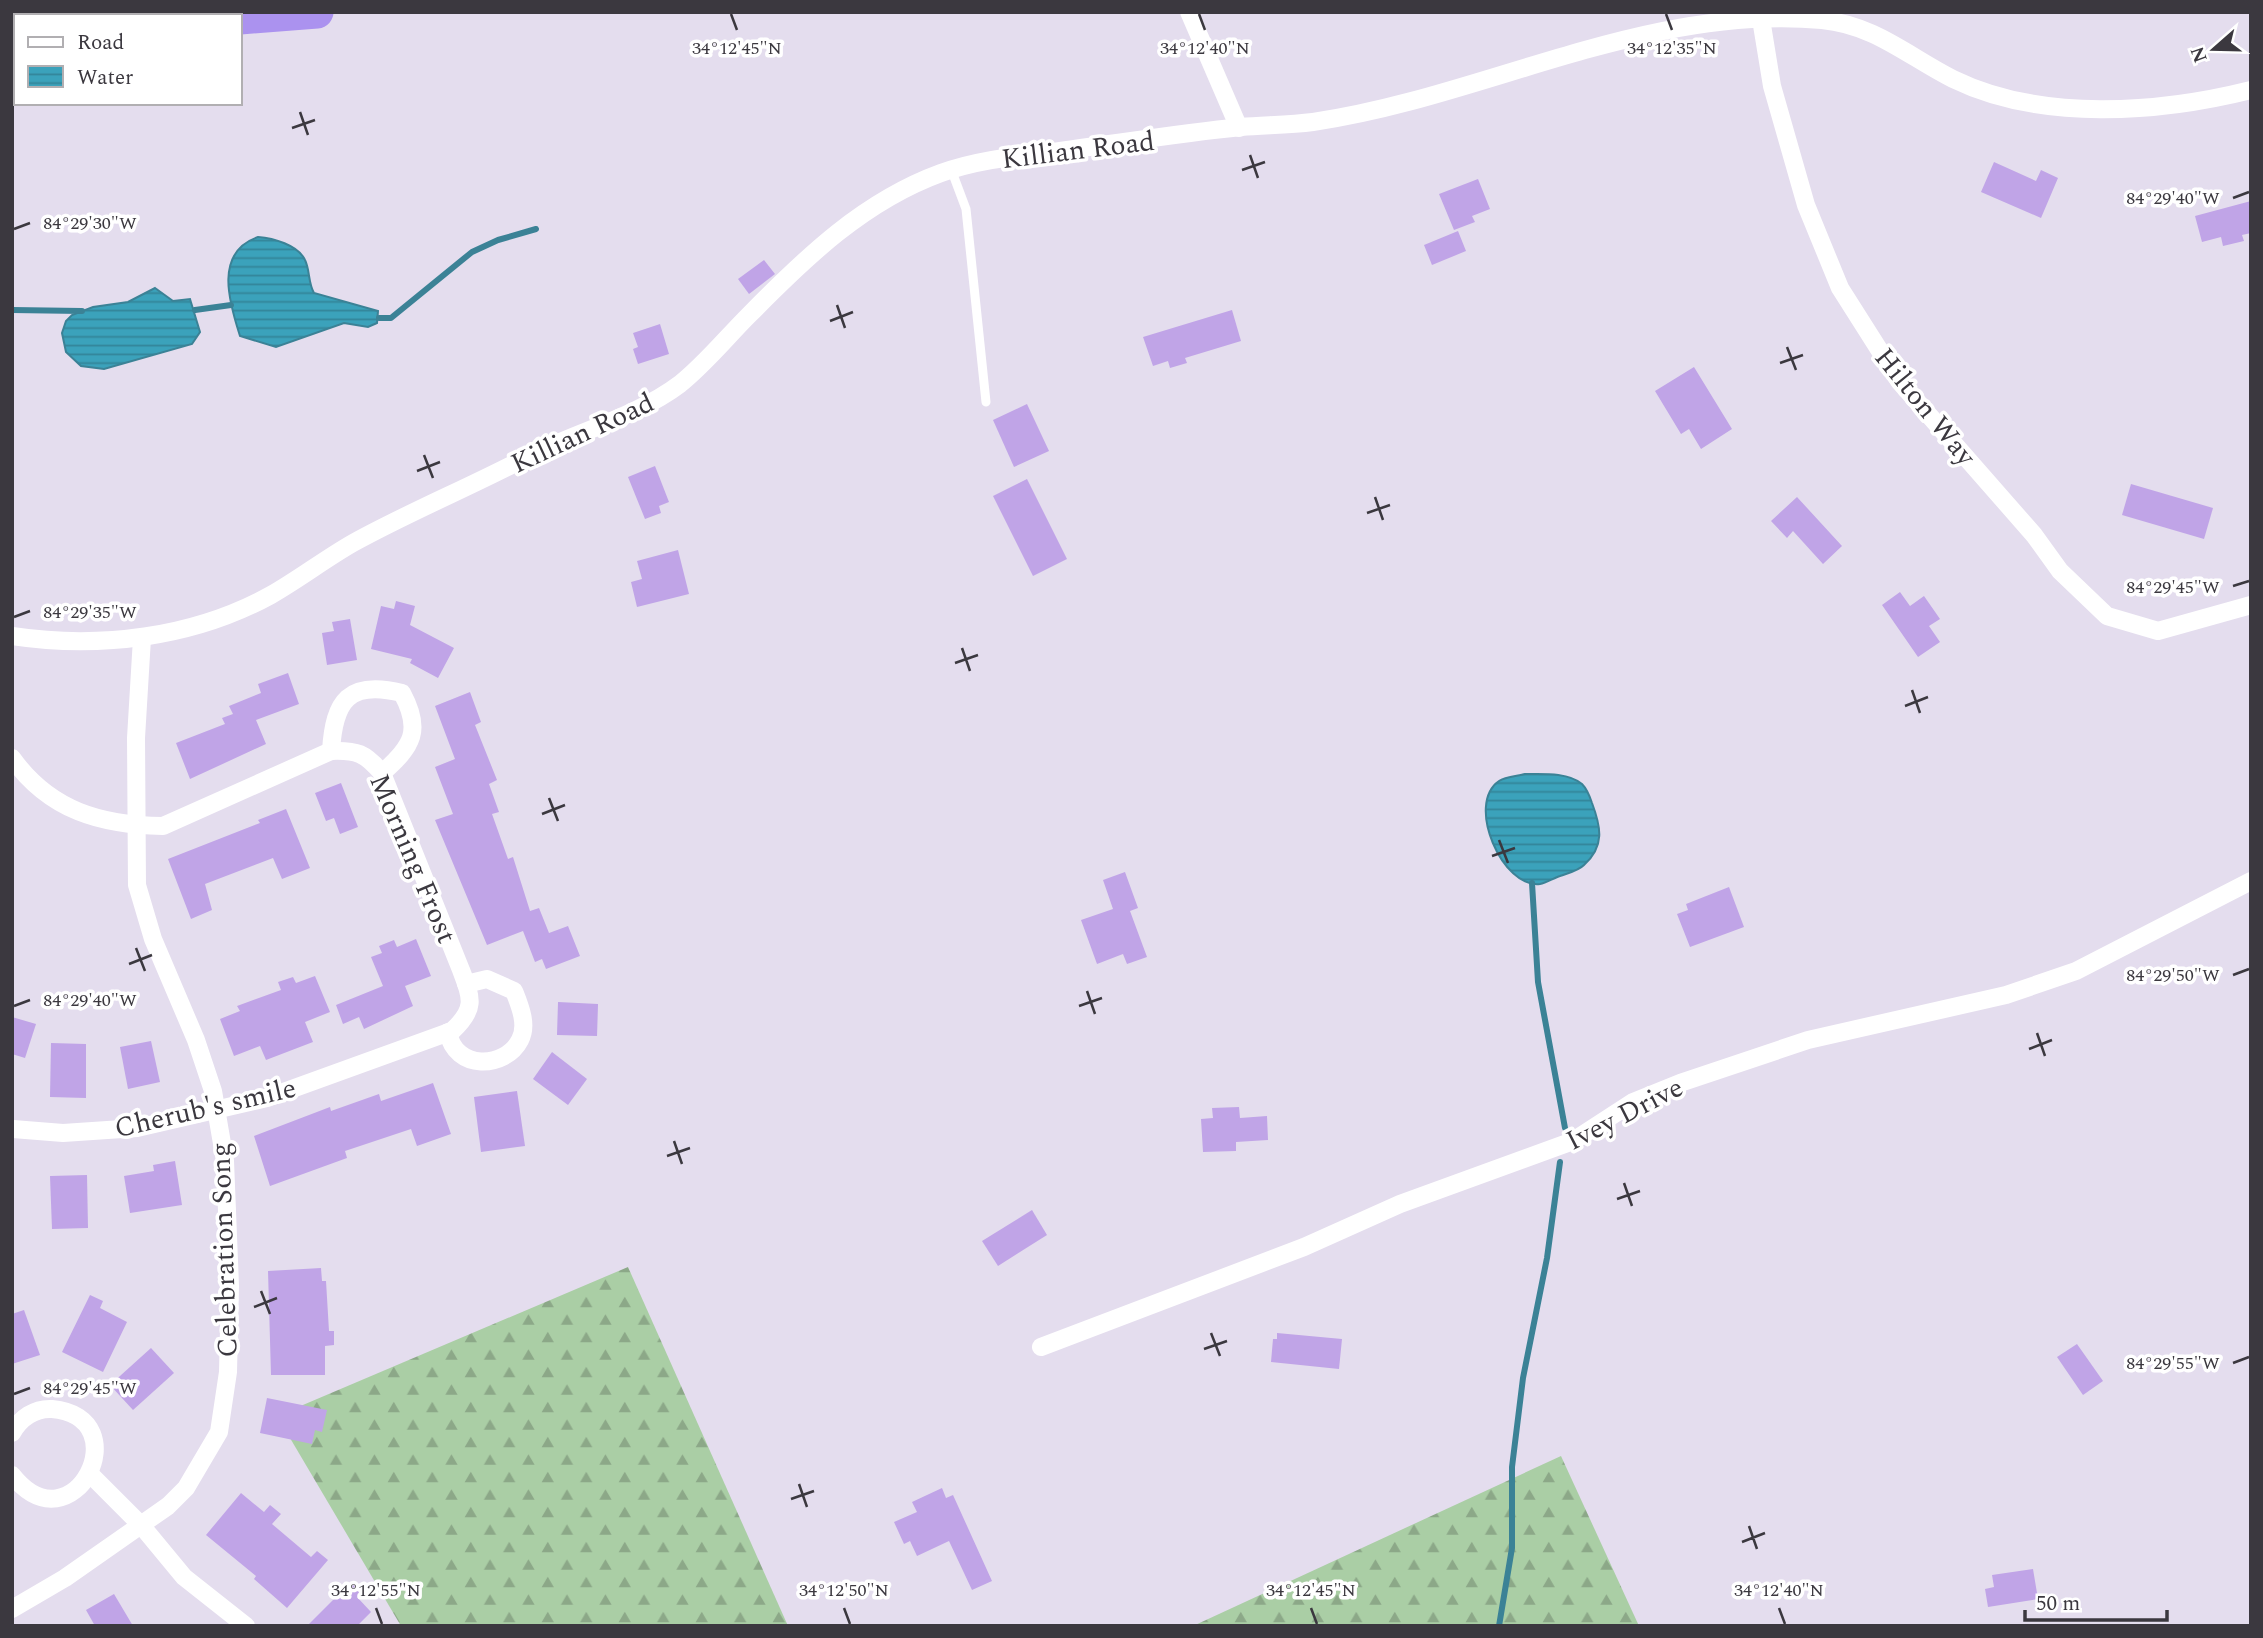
<svg xmlns="http://www.w3.org/2000/svg" width="2263" height="1638" font-family="Spectral,serif">
  <style>
    .forest { fill: url(#forest-firs) }
    .water { fill: url(#water-rules); stroke: #3b8296; stroke-width: 2 }
    .lines { fill: none; stroke-linecap: round; stroke-linejoin: round }
    .stream { stroke: #3b8296; stroke-width: 6 }
    .building { fill: #c0a4e7 }
    .lane { stroke: #fff; stroke-width: 9 }
    .street { stroke: #fff; stroke-width: 18 }
    .highway { stroke: #ab92ef; stroke-width: 33 }
    .ticks { fill: none; stroke: #3b383f; stroke-width: 2.5 }
    .labels { text-anchor: middle; stroke-width: 7; stroke-linejoin: round; paint-order: stroke }
    .street-label { font-size: 28px; fill: #3b383f; stroke: #fff }
    .ticks-label { font-size: 18px; text-anchor: middle; fill: #3b383f; stroke: #fff; stroke-width: 7; stroke-linejoin: round; paint-order: stroke }
  </style>
  <defs>
    <pattern id="forest-firs" width="22" height="20" patternUnits="userSpaceOnUse" patternTransform="scale(1.75)"><rect width="22" height="20" fill="#aacea5"/><path d="M5 1l3.5 6h-7zM16 11l3.5 6h-7z" fill="#8ca888"/></pattern>
    <pattern id="water-rules" width="6" height="5" patternUnits="userSpaceOnUse" patternTransform="scale(1.75)"><rect width="6" height="5" fill="#3ba2bb"/><path d="M0 2.5h6" fill="none" stroke="#338599"/></pattern>
  </defs>
  <rect width="100%" height="100%" fill="#e4ddee"/>
  <!-- forest -->
  <g class="forest">
    <path d="M 628,1267 L 788,1626 L 401,1626 L 277,1416 Z"/>
    <path d="M 1561,1456 L 1639,1626 L 1193,1626 Z"/>
  </g>
  <!-- water -->
  <g class="water">
    <path d="M 258,237 C 273,238 298,245 305,260 C 310,270 308,283 314,293 L 378,311 L 377,323 L 368,327 L 344,323 L 276,347 L 240,336 C 229,302 214,252 258,237 Z"/>
    <path d="M 155,288 L 173,301 L 190,299 L 200,332 L 192,344 L 104,369 L 81,366 L 66,352 L 62,333 L 66,321 L 72,315 L 93,307 L 128,302 Z"/>
    <path d="M 1525,774 C 1542,774 1568,772 1582,784 C 1586,788 1590,797 1592,803 C 1601,827 1605,846 1584,865 C 1578,871 1568,873 1560,876 C 1554,878 1546,883 1540,884 C 1503,889 1465,804 1499,781 C 1505,777 1518,776 1525,774 Z"/>
  </g>
  <g class="lines">
    <!-- stream -->
    <g class="stream">
      <path d="M 12,310 L 82,311"/>
      <path d="M 195,310 L 231,305"/>
      <path d="M 379,318 L 391,318 L 472,252 L 498,240 L 536,229"/>
      <path d="M 1532,883 L 1538,982 L 1565,1128"/>
      <path d="M 1499,1626 L 1512,1548 L 1512,1467 L 1523,1378 L 1547,1258 L 1560,1162"/>
    </g>
  </g>
  <!-- building -->
  <g class="building">
    <path d="M 1994,162 L 2036,181 L 2041,170 L 2058,178 L 2041,218 L 1981,192 Z"/>
    <path d="M 1478,179 L 1490,209 L 1472,216 L 1475,222 L 1454,230 L 1439,194 Z"/>
    <path d="M 2251,201 L 2251,233 L 2242,235 L 2244,241 L 2223,246 L 2221,237 L 2202,242 L 2195,216 Z"/>
    <path d="M 1458,231 L 1466,251 L 1432,265 L 1424,245 Z"/>
    <path d="M 764,260 L 775,274 L 749,294 L 738,279 Z"/>
    <path d="M 1232,310 L 1241,341 L 1185,358 L 1187,363 L 1170,368 L 1168,361 L 1153,366 L 1143,337 Z"/>
    <path d="M 660,324 L 669,354 L 638,364 L 633,349 L 638,347 L 633,333 Z"/>
    <path d="M 1694,367 L 1732,429 L 1701,449 L 1689,429 L 1681,434 L 1655,391 Z"/>
    <path d="M 1027,404 L 1049,451 L 1014,467 L 993,420 Z"/>
    <path d="M 655,466 L 669,502 L 659,506 L 661,513 L 645,519 L 628,477 Z"/>
    <path d="M 1027,479 L 1067,559 L 1033,576 L 993,496 Z"/>
    <path d="M 2131,484 L 2213,508 L 2204,539 L 2122,515 Z"/>
    <path d="M 1797,497 L 1842,546 L 1823,564 L 1793,531 L 1787,538 L 1771,521 Z"/>
    <path d="M 678,550 L 689,594 L 637,607 L 631,582 L 642,579 L 637,561 Z"/>
    <path d="M 1900,592 L 1910,606 L 1924,596 L 1940,619 L 1929,626 L 1940,642 L 1918,657 L 1882,605 Z"/>
    <path d="M 396,601 L 415,606 L 410,625 L 454,648 L 438,678 L 410,663 L 412,659 L 371,649 L 381,606 L 394,609 Z"/>
    <path d="M 350,619 L 357,660 L 327,665 L 322,633 L 334,631 L 332,622 Z"/>
    <path d="M 288,673 L 299,704 L 256,720 L 266,744 L 190,779 L 176,743 L 225,724 L 222,718 L 233,714 L 229,706 L 261,693 L 258,684 Z"/>
    <path d="M 470,692 L 481,722 L 475,725 L 497,780 L 489,784 L 499,812 L 492,814 L 508,859 L 513,857 L 530,911 L 539,908 L 549,933 L 568,926 L 580,956 L 546,969 L 542,959 L 535,962 L 523,931 L 487,945 L 435,820 L 453,814 L 435,767 L 455,759 L 435,706 Z"/>
    <path d="M 341,783 L 358,827 L 340,834 L 334,818 L 326,821 L 315,793 Z"/>
    <path d="M 286,809 L 310,868 L 282,879 L 273,858 L 205,884 L 212,910 L 191,919 L 168,859 L 260,823 L 258,820 Z"/>
    <path d="M 1125,872 L 1138,908 L 1130,911 L 1147,957 L 1127,964 L 1123,954 L 1097,964 L 1081,920 L 1113,909 L 1103,880 Z"/>
    <path d="M 1729,887 L 1744,927 L 1690,947 L 1677,914 L 1688,910 L 1686,904 Z"/>
    <path d="M 416,939 L 431,976 L 405,986 L 413,1006 L 364,1029 L 359,1017 L 343,1024 L 336,1005 L 383,986 L 371,957 L 382,953 L 379,946 L 394,940 L 397,947 Z"/>
    <path d="M 315,976 L 330,1012 L 305,1022 L 313,1042 L 266,1060 L 260,1046 L 234,1056 L 220,1019 L 240,1011 L 237,1006 L 281,990 L 278,982 L 293,977 L 296,983 Z"/>
    <path d="M 558,1002 L 598,1004 L 597,1036 L 557,1035 Z"/>
    <path d="M 12,1017 L 36,1024 L 25,1058 L 12,1054 Z"/>
    <path d="M 151,1041 L 160,1082 L 128,1089 L 120,1047 Z"/>
    <path d="M 51,1043 L 86,1044 L 86,1098 L 50,1097 Z"/>
    <path d="M 552,1052 L 587,1079 L 568,1105 L 533,1079 Z"/>
    <path d="M 433,1083 L 451,1134 L 417,1146 L 411,1129 L 345,1151 L 347,1158 L 270,1186 L 254,1136 L 330,1107 L 331,1111 L 379,1094 L 381,1101 Z"/>
    <path d="M 517,1091 L 525,1146 L 481,1152 L 474,1097 Z"/>
    <path d="M 1239,1107 L 1240,1118 L 1267,1116 L 1268,1140 L 1236,1142 L 1236,1151 L 1203,1152 L 1201,1119 L 1213,1118 L 1212,1108 Z"/>
    <path d="M 175,1161 L 182,1205 L 130,1213 L 124,1176 L 154,1171 L 153,1165 Z"/>
    <path d="M 87,1175 L 88,1228 L 52,1229 L 50,1176 Z"/>
    <path d="M 1032,1210 L 1047,1235 L 998,1266 L 982,1241 Z"/>
    <path d="M 321,1268 L 322,1281 L 326,1281 L 329,1331 L 334,1331 L 334,1345 L 325,1346 L 325,1375 L 271,1375 L 268,1271 Z"/>
    <path d="M 90,1295 L 103,1301 L 100,1308 L 127,1322 L 103,1372 L 62,1352 Z"/>
    <path d="M 24,1310 L 40,1355 L 12,1364 L 12,1314 Z"/>
    <path d="M 1277,1333 L 1342,1339 L 1339,1369 L 1271,1362 L 1273,1339 L 1277,1339 Z"/>
    <path d="M 2077,1344 L 2103,1381 L 2083,1395 L 2057,1357 Z"/>
    <path d="M 151,1348 L 174,1373 L 133,1410 L 110,1385 Z"/>
    <path d="M 267,1398 L 327,1410 L 322,1432 L 315,1430 L 312,1444 L 260,1433 Z"/>
    <path d="M 942,1488 L 946,1498 L 953,1495 L 992,1581 L 972,1590 L 949,1541 L 917,1556 L 910,1541 L 904,1544 L 894,1522 L 917,1512 L 912,1502 Z"/>
    <path d="M 241,1493 L 264,1512 L 270,1505 L 281,1514 L 272,1524 L 311,1557 L 317,1551 L 328,1560 L 287,1608 L 254,1579 L 256,1576 L 206,1535 Z"/>
    <path d="M 2033,1569 L 2038,1599 L 1988,1607 L 1985,1589 L 1994,1587 L 1992,1575 Z"/>
    <path d="M 352,1581 L 363,1592 L 357,1597 L 371,1612 L 357,1626 L 307,1626 Z"/>
    <path d="M 114,1594 L 133,1626 L 95,1626 L 86,1610 Z"/>
  </g>
  <g class="lines">
    <!-- lane -->
    <path class="lane" d="M 951,169 L 966,209 L 986,402"/>
    <!-- street -->
    <g class="street">
      <path d="M 1189,12 L 1239,128"/>
      <path d="M 1761,19 L 1772,86 L 1806,205 L 1840,288 L 1899,381 L 2034,535 L 2060,571 L 2107,616 L 2158,631 L 2251,605"/>
      <path d="M 12,636 C 99,649 193,638 271,595 C 299,579 325,559 353,543 C 409,512 470,487 527,457 C 575,433 638,416 680,384 C 705,364 726,338 749,315 C 806,257 864,201 941,173 C 980,159 1020,156 1060,151 C 1120,143 1181,133 1241,127 C 1265,125 1289,125 1313,122 C 1484,97 1645,4 1822,20 C 1875,25 1909,57 1953,79 C 2041,122 2159,113 2251,90"/>
      <path d="M 331,751 C 334,700 349,680 402,693 C 422,730 413,746 382,773"/>
      <path d="M 12,758 C 50,811 101,825 163,826 L 331,751 C 357,750 365,753 382,773 L 461,970 C 472,999 476,1009 452,1031 L 267,1098 L 137,1128 L 63,1133 L 13,1129"/>
      <path d="M 448,1032 C 455,1071 505,1069 520,1040 C 528,1025 520,1006 514,991 L 487,979 L 466,984"/>
      <path d="M 1041,1347 L 1304,1247 L 1400,1204 L 1573,1141 L 1633,1102 L 1680,1083 L 1808,1040 L 2006,995 L 2076,971 L 2251,881"/>
      <path d="M 12,1433 C 20,1418 35,1408 52,1409 C 141,1417 73,1552 12,1475"/>
      <path d="M 90,1474 L 141,1525 L 184,1577 L 246,1626"/>
      <path d="M 12,1609 L 65,1578 L 168,1506 L 186,1488 L 219,1432 L 228,1372 L 230,1286 L 225,1161 L 213,1091 L 196,1040 L 153,939 L 137,885 L 136,738 L 142,638"/>
    </g>
    <!-- highway -->
    <g class="highway">
      <path d="M 240,18 L 317,12"/>
      <path d="M 12,36 L 16,36"/>
    </g>
  </g>
  <!-- ticks -->
  <path class="ticks" d="M 731,14 L 737,30M 1199,14 L 1205,30M 1666,14 L 1672,30M 300,112 L 308,135M 292,128 L 315,120M 1250,155 L 1258,178M 1242,170 L 1265,162M 2233,198 L 2249,192M 14,229 L 30,223M 837,305 L 845,328M 830,321 L 853,312M 1787,347 L 1796,370M 1780,363 L 1803,355M 424,455 L 433,478M 417,471 L 440,462M 1375,497 L 1383,520M 1367,513 L 1390,505M 2233,586 L 2249,581M 14,617 L 30,611M 962,648 L 970,671M 955,663 L 978,655M 1912,690 L 1920,713M 1905,706 L 1928,697M 549,798 L 558,821M 542,814 L 565,805M 1499,840 L 1508,863M 1492,856 L 1515,848M 136,948 L 145,971M 129,964 L 152,955M 2233,975 L 2249,969M 1087,991 L 1095,1014M 14,1006 L 30,1000M 1079,1006 L 1102,998M 2037,1033 L 2045,1056M 2029,1049 L 2052,1040M 674,1141 L 682,1164M 667,1156 L 690,1148M 1624,1183 L 1632,1206M 1617,1199 L 1640,1191M 261,1291 L 270,1314M 254,1307 L 277,1298M 1211,1333 L 1220,1356M 1204,1349 L 1227,1341M 2233,1363 L 2249,1357M 14,1394 L 30,1388M 799,1484 L 807,1507M 791,1499 L 814,1491M 1749,1526 L 1757,1549M 1742,1542 L 1765,1533M 376,1608 L 382,1624M 844,1608 L 850,1624M 1311,1608 L 1317,1624M 1779,1608 L 1785,1624"/>
  <g class="labels">
    <!-- street labels -->
    <g class="street-label">
      <text transform="translate(1078 149) rotate(-7)" y="10">Killian Road</text>
      <text transform="translate(1926 406) rotate(51)" y="10">Hilton Way</text>
      <text transform="translate(582 432) rotate(-25)" y="10">Killian Road</text>
      <text transform="translate(414 858) rotate(67)" y="10">Morning Frost</text>
      <text transform="translate(205 1107) rotate(-13)" y="10">Cherub's smile</text>
      <text transform="translate(1624 1113) rotate(-27)" y="10">Ivey Drive</text>
      <text transform="translate(223 1250) rotate(-92)" y="10">Celebration Song</text>
    </g>
  </g>
  <g class="ticks-label">
    <text x="737" y="54">34°12'45"N</text>
    <text x="1205" y="54">34°12'40"N</text>
    <text x="1672" y="54">34°12'35"N</text>
    <text x="2173" y="204">84°29'40"W</text>
    <text x="90" y="229">84°29'30"W</text>
    <text x="2173" y="593">84°29'45"W</text>
    <text x="90" y="618">84°29'35"W</text>
    <text x="2173" y="981">84°29'50"W</text>
    <text x="90" y="1006">84°29'40"W</text>
    <text x="2173" y="1369">84°29'55"W</text>
    <text x="90" y="1394">84°29'45"W</text>
    <text x="376" y="1596">34°12'55"N</text>
    <text x="844" y="1596">34°12'50"N</text>
    <text x="1311" y="1596">34°12'45"N</text>
    <text x="1779" y="1596">34°12'40"N</text>
  </g>
  <!-- border -->
  <rect width="2263" height="1638" fill="none" stroke="#3b383f" stroke-width="28"/>
  <!-- legend -->
  <rect x="14" y="14" width="228" height="91" fill="#ffffff" stroke="#b1afb2" stroke-width="2"/>
  <rect x="28" y="37" width="35" height="10" fill="#ffffff" stroke="#b1afb2" stroke-width="2"/>
  <text x="77" y="49" font-size="21" fill="#3b383f">Road</text>
  <rect x="28" y="66" width="35" height="21" fill="url(#water-rules)" stroke="#b1afb2" stroke-width="2"/>
  <text x="77" y="84" font-size="21" fill="#3b383f">Water</text>
  <!-- north arrow -->
  <g transform="translate(2214 49) rotate(250)" stroke="#ffffff" stroke-width="5" paint-order="stroke">
  <path d="M0-5L12 26L0 18L-12 26Z" fill="#3b383f"/>
  <text y="-10" font-size="19" font-weight="bold" text-anchor="middle" fill="#3b383f">N</text>
  </g>
  <!-- scale -->
  <path d="M2025 1610v10h142v-10" fill="none" stroke="#3b383f" stroke-width="3.5"/>
  <text x="2036" y="1610" font-size="21" fill="#3b383f" stroke="#ffffff" stroke-width="5" paint-order="stroke">50 m</text>
</svg>
